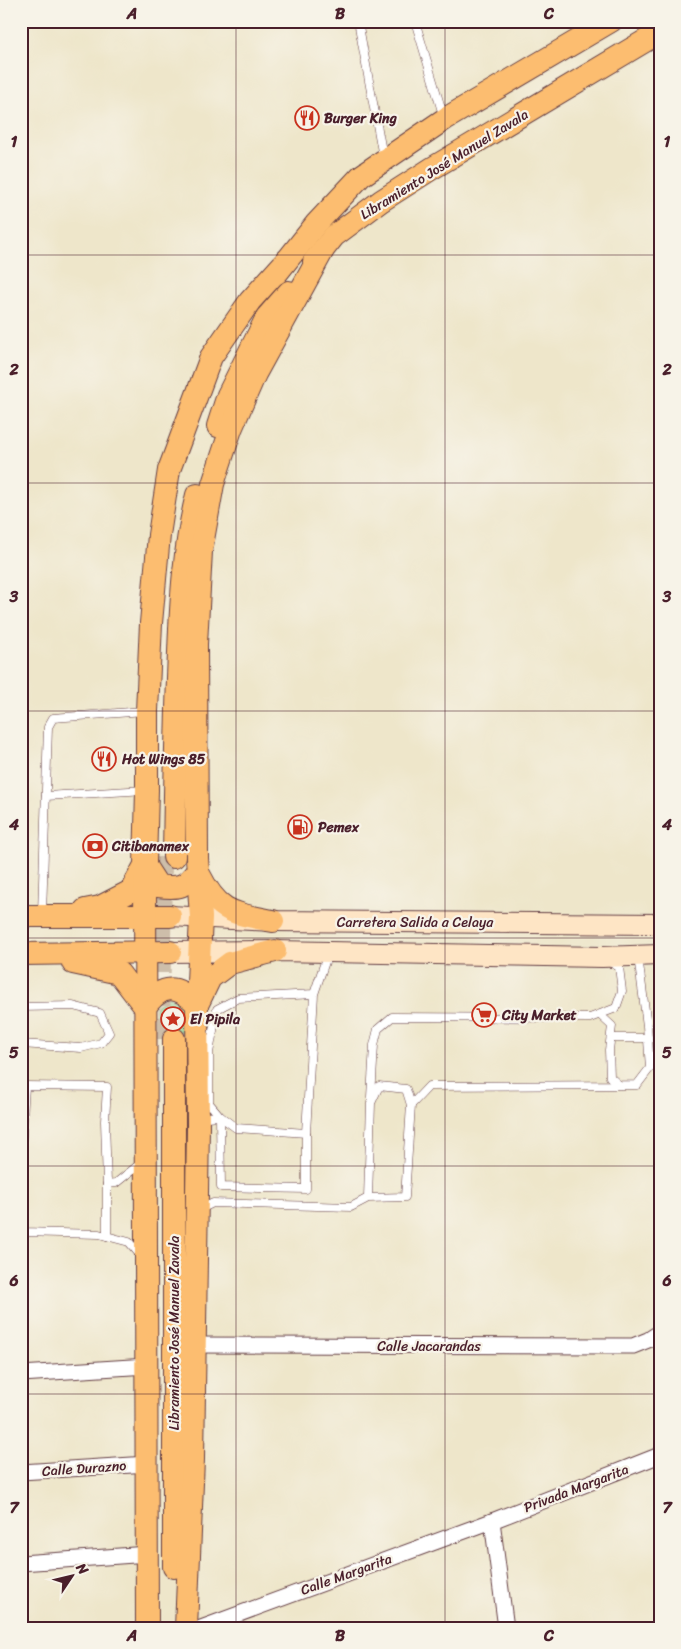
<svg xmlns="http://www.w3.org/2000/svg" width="681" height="1649" font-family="Sriracha,sans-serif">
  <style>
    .green { fill: #80cb89; stroke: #65755a }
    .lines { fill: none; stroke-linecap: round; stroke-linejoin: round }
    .primary-tunnel { stroke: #cdbeaa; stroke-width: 22; stroke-dasharray: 22 11; stroke-linecap: butt }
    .lane-casing { stroke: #633d43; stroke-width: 9 }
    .street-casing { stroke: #633d43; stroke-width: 17 }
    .secondary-casing { stroke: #633d43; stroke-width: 22 }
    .primary-casing { stroke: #633d43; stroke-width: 24 }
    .lane { stroke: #fff; stroke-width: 8 }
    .street { stroke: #fff; stroke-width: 15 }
    .secondary { stroke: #fee5c5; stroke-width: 20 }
    .primary { stroke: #fcbd6f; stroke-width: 22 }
    .grid { fill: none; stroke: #4a1f2b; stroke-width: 1; stroke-opacity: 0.55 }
    .labels { text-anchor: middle; stroke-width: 4.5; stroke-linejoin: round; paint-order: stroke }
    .poi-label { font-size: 14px; font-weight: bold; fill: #4a1f2b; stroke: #f7f3e8; text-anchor: start }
    .street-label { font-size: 14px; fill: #4a1f2b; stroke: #f7f3e8 }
    .neatline { fill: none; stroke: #4a1f2b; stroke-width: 2 }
    .grid-label { font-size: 16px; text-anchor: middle; font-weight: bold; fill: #4a1f2b }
  </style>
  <rect width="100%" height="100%" fill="#f7f3e8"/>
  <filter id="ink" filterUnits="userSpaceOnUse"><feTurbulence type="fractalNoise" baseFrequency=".02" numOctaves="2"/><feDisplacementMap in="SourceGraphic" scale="10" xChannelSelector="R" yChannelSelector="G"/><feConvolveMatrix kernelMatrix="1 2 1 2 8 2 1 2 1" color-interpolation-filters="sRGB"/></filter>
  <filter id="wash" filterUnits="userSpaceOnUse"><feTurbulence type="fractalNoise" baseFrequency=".0096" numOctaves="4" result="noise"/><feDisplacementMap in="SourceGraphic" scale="20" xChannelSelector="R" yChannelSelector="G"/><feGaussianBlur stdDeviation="1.12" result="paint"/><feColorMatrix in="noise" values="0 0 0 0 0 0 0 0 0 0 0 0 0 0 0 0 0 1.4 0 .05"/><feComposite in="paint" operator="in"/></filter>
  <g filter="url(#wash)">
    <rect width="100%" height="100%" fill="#eee6ca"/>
    <!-- green -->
    <path class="green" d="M 168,996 L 189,1006 L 190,1031 L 156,1033 L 155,1006 Z"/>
  </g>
  <g filter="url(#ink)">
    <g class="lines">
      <!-- primary-tunnel -->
      <path class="primary-tunnel" d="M 159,1039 L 161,857"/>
      <!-- lane casing -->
      <g class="lane-casing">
        <g id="lane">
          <path d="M 358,21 L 383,157"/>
          <path d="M 415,21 L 444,118"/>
          <path d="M 576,21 L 580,37"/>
          <path d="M 46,796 L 146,790"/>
          <path d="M 42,914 L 48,727 L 53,718 L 144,711"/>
          <path d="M 314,994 L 238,998 L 217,1009 L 209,1053 L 209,1103 L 220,1116 L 221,1187 L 306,1189 L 306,1133 L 314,994 L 328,953"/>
          <path d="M 21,1007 L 73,1006 L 100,1013 L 109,1033 L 101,1043 L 81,1048 L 21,1044"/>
          <path d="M 600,1015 L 612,1026 L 609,1050 L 610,1077 L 619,1085"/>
          <path d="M 611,1038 L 648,1038"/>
          <path d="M 371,1097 L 374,1045 L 378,1029 L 392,1017 L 590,1018 L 616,1008 L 622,991 L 619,967 L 610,962"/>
          <path d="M 411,1105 L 429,1086 L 637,1085 L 650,1068 L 647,1026 L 638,956"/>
          <path d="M 203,1120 L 206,1117 L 220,1116 L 236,1128 L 306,1133"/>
          <path d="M 21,1150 L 25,1086 L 107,1087 L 105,1121 L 107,1184 L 116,1183 L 141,1163"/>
          <path d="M 201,1209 L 213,1203 L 351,1207 L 368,1198 L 405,1197 L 411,1105 L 406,1089 L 379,1086 L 371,1103 L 368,1198"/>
          <path d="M 21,1229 L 22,1232 L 99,1234 L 129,1242 L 141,1256"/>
          <path d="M 107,1236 L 107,1184"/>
        </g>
      </g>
      <!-- street casing -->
      <g class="street-casing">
        <g id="street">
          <path d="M 195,1345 L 633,1346 L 648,1340 L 660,1332"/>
          <path d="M 21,1374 L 147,1366"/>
          <path d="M 21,1472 L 148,1464"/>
          <path d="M 492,1521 L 506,1628"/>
          <path d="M 21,1563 L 148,1554"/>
          <path d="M 201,1628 L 492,1521 L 660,1455"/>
        </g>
      </g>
      <!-- secondary casing -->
      <g class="secondary-casing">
        <g id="secondary">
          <path d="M 170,916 L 273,921 L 660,924"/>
          <path d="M 170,952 L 275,951 L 602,957 L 660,955"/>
        </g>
      </g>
      <!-- primary casing -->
      <g class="primary-casing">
        <g id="primary">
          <path d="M 314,261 L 334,236 L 381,201 L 431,169 L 660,32"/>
          <path d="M 277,273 L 316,224 L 361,176 L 445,119 L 611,21"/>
          <path d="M 218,426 L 228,395 L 267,317 L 289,292"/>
          <path d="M 174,857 C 175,789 176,721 179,653 C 181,599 184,547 197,495"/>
          <path d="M 145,866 L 158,886 C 180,889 185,887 198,870"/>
          <path d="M 199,874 C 219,914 233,913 273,921"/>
          <path d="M 85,910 L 100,907 L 131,891 L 144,867"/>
          <path d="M 21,916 L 170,916"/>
          <path d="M 21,954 L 170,952"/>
          <path d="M 73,963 L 119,973 L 145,1007"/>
          <path d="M 199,1001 L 210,978 L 230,963 L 275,951"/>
          <path d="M 145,1007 C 163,983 177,985 197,1004"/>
          <path d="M 174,1567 L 174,1039"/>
          <path d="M 147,1628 L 145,866 L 147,790 L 147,711 L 151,623 L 159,535 L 169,470 L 211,357 L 250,301 L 286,261"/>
          <path d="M 186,1628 L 193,1459 L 198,1126 L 197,1004 L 201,917 L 197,858 L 196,644 L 201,551 L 213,484 L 231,429 L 255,374 L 323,250"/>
        </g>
      </g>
      <!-- lane -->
      <use href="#lane" class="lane"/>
      <!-- street -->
      <use href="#street" class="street"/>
      <!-- secondary -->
      <use href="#secondary" class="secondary"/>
      <!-- primary -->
      <use href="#primary" class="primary"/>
    </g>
  </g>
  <!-- grid -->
  <path class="grid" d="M 236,21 L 236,1628M 445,21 L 445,1628M 21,255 L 660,255M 21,483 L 660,483M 21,711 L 660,711M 21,938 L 660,938M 21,1166 L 660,1166M 21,1394 L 660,1394"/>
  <!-- icons -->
  <defs>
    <g id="restaurant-ring" transform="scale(1.25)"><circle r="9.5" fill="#f7f3e8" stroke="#c8321e" stroke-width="1.5"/><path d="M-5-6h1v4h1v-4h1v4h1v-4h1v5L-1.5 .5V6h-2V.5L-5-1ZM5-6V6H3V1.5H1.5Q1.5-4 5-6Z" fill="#c8321e"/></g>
    <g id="fuel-ring" transform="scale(1.25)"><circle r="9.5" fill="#f7f3e8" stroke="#c8321e" stroke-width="1.5"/><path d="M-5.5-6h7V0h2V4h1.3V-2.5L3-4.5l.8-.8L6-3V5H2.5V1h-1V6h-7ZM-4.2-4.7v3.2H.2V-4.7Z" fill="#c8321e"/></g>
    <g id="bank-ring" transform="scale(1.25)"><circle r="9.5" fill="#f7f3e8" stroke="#c8321e" stroke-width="1.5"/><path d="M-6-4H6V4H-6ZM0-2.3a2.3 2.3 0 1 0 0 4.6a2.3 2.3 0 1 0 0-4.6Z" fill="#c8321e"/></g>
    <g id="supermarket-ring" transform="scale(1.25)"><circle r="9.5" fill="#f7f3e8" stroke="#c8321e" stroke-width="1.5"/><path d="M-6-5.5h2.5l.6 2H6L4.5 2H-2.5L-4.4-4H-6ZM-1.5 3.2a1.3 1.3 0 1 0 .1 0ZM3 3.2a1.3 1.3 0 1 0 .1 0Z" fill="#c8321e"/></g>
    <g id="sight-ring" transform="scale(1.25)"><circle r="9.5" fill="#f7f3e8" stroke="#c8321e" stroke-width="1.5"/><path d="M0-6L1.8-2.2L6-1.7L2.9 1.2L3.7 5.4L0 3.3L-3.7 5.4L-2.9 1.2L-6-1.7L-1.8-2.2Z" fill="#c8321e"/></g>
  </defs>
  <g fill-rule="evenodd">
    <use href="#restaurant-ring" x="307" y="118"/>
    <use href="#restaurant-ring" x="104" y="759"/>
    <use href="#fuel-ring" x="300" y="827"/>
    <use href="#bank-ring" x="95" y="846"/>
    <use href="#supermarket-ring" x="484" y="1015"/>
    <use href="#sight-ring" x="173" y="1019"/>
  </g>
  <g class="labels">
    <!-- poi labels -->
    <g class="poi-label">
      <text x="324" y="123">Burger King</text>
      <text x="122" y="764">Hot Wings 85</text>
      <text x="318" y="832">Pemex</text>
      <text x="112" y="851">Citibanamex</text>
      <text x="502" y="1020">City Market</text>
      <text x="190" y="1024">El Pipila</text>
    </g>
    <!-- street labels -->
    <g class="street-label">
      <text transform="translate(444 164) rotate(-32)" y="5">Libramiento José Manuel Zavala</text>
      <text x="415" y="927">Carretera Salida a Celaya</text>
      <text transform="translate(174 1333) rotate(-90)" y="5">Libramiento José Manuel Zavala</text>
      <text x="429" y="1351">Calle Jacarandas</text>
      <text transform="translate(84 1468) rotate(-4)" y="5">Calle Durazno</text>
      <text transform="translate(576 1488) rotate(-21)" y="5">Privada Margarita</text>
      <text transform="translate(346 1574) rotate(-20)" y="5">Calle Margarita</text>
    </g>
  </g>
  <!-- margin -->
  <rect width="681" height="1649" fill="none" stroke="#f7f3e8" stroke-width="55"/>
  <!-- north arrow -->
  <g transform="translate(72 1576) rotate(55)" stroke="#f7f3e8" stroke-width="4" paint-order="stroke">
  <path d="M0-4L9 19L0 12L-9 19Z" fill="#4a1f2b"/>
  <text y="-8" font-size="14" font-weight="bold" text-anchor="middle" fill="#4a1f2b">N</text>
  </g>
  <rect x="28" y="28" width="626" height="1594" class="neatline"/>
  <g class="grid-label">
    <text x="132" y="19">A</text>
    <text x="340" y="19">B</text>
    <text x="549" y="19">C</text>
    <text x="14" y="147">1</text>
    <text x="667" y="147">1</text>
    <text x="14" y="375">2</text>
    <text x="667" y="375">2</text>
    <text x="14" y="602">3</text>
    <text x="667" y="602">3</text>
    <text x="14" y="830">4</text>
    <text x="667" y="830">4</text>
    <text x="14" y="1058">5</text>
    <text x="667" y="1058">5</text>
    <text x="14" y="1286">6</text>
    <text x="667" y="1286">6</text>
    <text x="14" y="1513">7</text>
    <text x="667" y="1513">7</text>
    <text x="132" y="1641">A</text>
    <text x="340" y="1641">B</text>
    <text x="549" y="1641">C</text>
  </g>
</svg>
